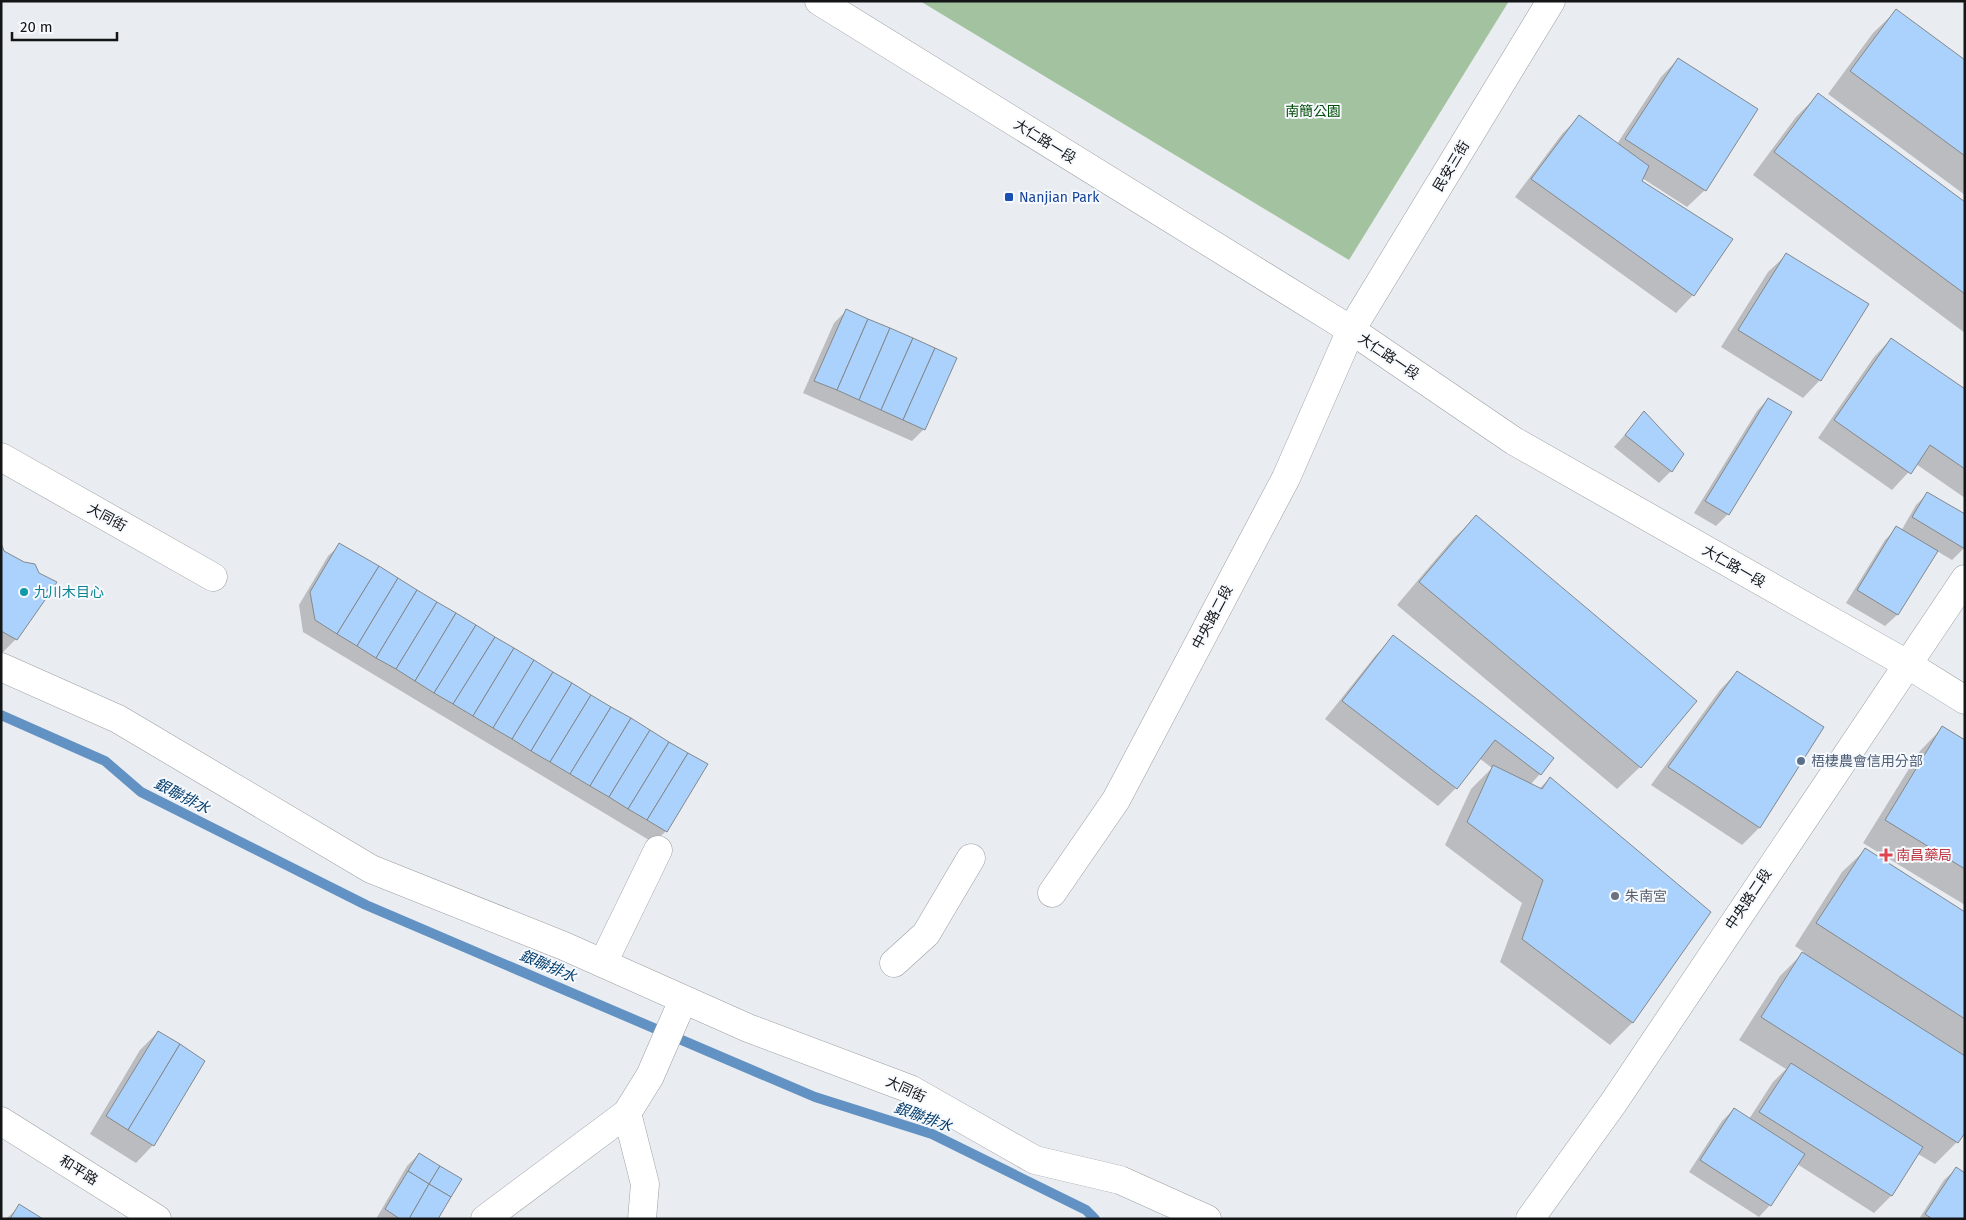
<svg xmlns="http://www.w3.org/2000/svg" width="1966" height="1220" font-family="'Fira Sans','Noto Sans TC',sans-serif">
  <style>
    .green { fill: #a3c3a0 }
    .shadow { fill: #0003 }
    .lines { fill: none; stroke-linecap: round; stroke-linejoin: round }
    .stream { stroke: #6292c3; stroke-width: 10 }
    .building { fill: #abd2fc; stroke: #85888b }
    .minor-casing { stroke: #9b9fa2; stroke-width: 29 }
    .tertiary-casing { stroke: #9b9fa2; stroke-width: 29 }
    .minor { stroke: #fff; stroke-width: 28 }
    .tertiary { stroke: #fff; stroke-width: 28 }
    .transit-dot { fill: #1a4fb4; stroke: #f6f9fd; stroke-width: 2 }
    .culture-dot { fill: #0f9aa8; stroke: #f6f9fd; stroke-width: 2 }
    .service-dot { fill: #5c6f8a; stroke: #f6f9fd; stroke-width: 2 }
    .health-dot { fill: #e0444e; stroke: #f6f9fd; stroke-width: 2 }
    .worship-dot { fill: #6b7280; stroke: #f6f9fd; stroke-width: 2 }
    .labels { text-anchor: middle; stroke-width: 4; stroke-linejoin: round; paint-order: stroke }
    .park-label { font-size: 14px; fill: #004c05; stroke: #f6f9fd }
    .street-label { font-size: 14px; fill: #131516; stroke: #f6f9fd }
    .transit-label { font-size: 14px; fill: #164399; stroke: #f6f9fd; text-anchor: start }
    .culture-label { font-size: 14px; fill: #0d838f; stroke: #f6f9fd; text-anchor: start }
    .service-label { font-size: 14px; fill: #4e5e75; stroke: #f6f9fd; text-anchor: start }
    .health-label { font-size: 14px; fill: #be3a42; stroke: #f6f9fd; text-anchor: start }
    .worship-label { font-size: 14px; fill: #5b616d; stroke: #f6f9fd; text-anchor: start }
    .water-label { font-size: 15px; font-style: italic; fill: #063e6d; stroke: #f6f9fd }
  </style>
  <rect width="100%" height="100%" fill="#e9ecf0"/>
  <!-- green -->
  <path class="green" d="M 920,1 L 1509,1 L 1349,260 Z"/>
  <!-- shadow -->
  <g class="shadow">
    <path d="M 1896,11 L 1965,62 L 1965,195 L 1828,94 L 1873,33 Z"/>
    <path d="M 1678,59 L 1705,190 L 1687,207 L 1642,178 L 1641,182 L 1693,295 L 1676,313 L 1515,197 L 1562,134 L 1580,116 L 1617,144 L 1661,77 Z"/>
    <path d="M 1818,95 L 1965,204 L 1965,333 L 1753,175 L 1796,117 Z"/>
    <path d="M 1786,255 L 1820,380 L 1803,398 L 1721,347 L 1768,272 Z"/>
    <path d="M 846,311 L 924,429 L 912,441 L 803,393 L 834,323 Z"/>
    <path d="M 1891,339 L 1965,390 L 1965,498 L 1916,464 L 1892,490 L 1818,438 L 1874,357 Z"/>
    <path d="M 1768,399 L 1790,412 L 1728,514 L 1716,526 L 1694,513 L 1757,411 Z"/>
    <path d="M 1644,413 L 1683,454 L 1671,471 L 1659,483 L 1614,447 Z"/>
    <path d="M 1928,493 L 1965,547 L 1952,560 L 1937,551 L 1897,615 L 1885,626 L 1846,603 L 1885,540 L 1897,528 L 1901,531 L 1916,505 Z"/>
    <path d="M 1476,517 L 1640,767 L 1617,789 L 1397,605 L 1453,539 Z"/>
    <path d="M 340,545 L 706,765 L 666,831 L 654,843 L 303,632 L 299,605 L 328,556 Z"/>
    <path d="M 1,546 L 3,551 L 38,574 L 52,587 L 43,596 L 16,639 L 1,654 Z"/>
    <path d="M 1393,637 L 1540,774 L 1530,785 L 1539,789 L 1550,778 L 1633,1022 L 1610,1045 L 1500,962 L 1522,903 L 1445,845 L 1471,789 L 1492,768 L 1479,758 L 1456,788 L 1438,806 L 1325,719 L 1376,655 Z"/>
    <path d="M 1737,672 L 1822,728 L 1759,828 L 1742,845 L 1651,785 L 1720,690 Z"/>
    <path d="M 1942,728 L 1965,742 L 1965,905 L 1863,843 L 1920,751 Z"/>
    <path d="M 1865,850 L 1965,914 L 1965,1130 L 1957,1142 L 1935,1164 L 1918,1154 L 1891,1196 L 1874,1213 L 1797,1164 L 1770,1205 L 1759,1217 L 1689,1172 L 1722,1121 L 1734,1109 L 1749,1119 L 1773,1082 L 1786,1069 L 1739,1040 L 1780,976 L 1804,952 L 1795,946 L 1842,872 Z"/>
    <path d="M 158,1032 L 203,1061 L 153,1145 L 136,1163 L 90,1134 L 140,1050 Z"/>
    <path d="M 419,1154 L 436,1219 L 376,1219 L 407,1166 Z"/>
    <path d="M 1956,1169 L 1965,1219 L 1919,1219 L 1944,1180 Z"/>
    <path d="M 20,1206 L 40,1219 L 6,1219 Z"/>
  </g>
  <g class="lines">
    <!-- stream -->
    <path class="stream" d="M 1,715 L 105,761 L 141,792 L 366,905 L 815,1097 L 932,1134 L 1086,1210 L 1095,1219"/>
  </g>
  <!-- building -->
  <g class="building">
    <path d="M 1896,9 L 1965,60 L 1965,156 L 1850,71 Z"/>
    <path d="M 1678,58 L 1758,109 L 1706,191 L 1625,139 Z"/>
    <path d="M 1818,93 L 1965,202 L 1965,294 L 1774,152 Z"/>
    <path d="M 1579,115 L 1649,166 L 1642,181 L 1733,239 L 1694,296 L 1531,179 Z"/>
    <path d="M 1786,253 L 1869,304 L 1821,381 L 1738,330 Z"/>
    <path d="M 846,309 L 868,319 L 837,390 L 814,381 Z"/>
    <path d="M 868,319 L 890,328 L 859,400 L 837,390 Z"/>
    <path d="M 890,328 L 913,338 L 881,410 L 859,400 Z"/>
    <path d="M 913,338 L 935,348 L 903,420 L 881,410 Z"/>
    <path d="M 1891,338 L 1965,389 L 1965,469 L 1930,445 L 1911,474 L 1834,420 Z"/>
    <path d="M 935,348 L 957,358 L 925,430 L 903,420 Z"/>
    <path d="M 1768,398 L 1792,412 L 1729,515 L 1705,501 Z"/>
    <path d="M 1644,411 L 1684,454 L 1672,472 L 1625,435 Z"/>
    <path d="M 1927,492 L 1965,514 L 1965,549 L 1912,517 Z"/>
    <path d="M 1476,515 L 1697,701 L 1641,768 L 1419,582 Z"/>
    <path d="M 1896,526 L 1938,551 L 1898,615 L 1857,590 Z"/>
    <path d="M 1,543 L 4,551 L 24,562 L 35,564 L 39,573 L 57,582 L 53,588 L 48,589 L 44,595 L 45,600 L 17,640 L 1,631 Z"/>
    <path d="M 339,543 L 379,566 L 337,634 L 315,620 L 310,592 Z"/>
    <path d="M 379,566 L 398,578 L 357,646 L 337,634 Z"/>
    <path d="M 398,578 L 417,590 L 376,658 L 357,646 Z"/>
    <path d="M 417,590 L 437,602 L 396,669 L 376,658 Z"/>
    <path d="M 437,602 L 456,613 L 415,681 L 396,669 Z"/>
    <path d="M 456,613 L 476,625 L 434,693 L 415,681 Z"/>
    <path d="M 476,625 L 495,637 L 453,704 L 434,693 Z"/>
    <path d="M 1393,635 L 1554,758 L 1541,775 L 1495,740 L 1457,789 L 1342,701 Z"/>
    <path d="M 495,637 L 514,648 L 473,716 L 453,704 Z"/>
    <path d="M 514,648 L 534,660 L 493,728 L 473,716 Z"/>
    <path d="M 534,660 L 553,672 L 512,739 L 493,728 Z"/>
    <path d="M 1737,671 L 1824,727 L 1760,828 L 1668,767 Z"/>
    <path d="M 553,672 L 572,683 L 531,751 L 512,739 Z"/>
    <path d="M 572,683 L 591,695 L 550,762 L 531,751 Z"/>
    <path d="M 591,695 L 611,707 L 570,774 L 550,762 Z"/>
    <path d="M 611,707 L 631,718 L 590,786 L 570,774 Z"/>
    <path d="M 631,718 L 650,730 L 609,797 L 590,786 Z"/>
    <path d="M 1942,726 L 1965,740 L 1965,869 L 1885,820 Z"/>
    <path d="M 650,730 L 669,742 L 628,809 L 609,797 Z"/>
    <path d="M 669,742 L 688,753 L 647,820 L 628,809 Z"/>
    <path d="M 688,753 L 708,764 L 667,832 L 647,820 Z"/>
    <path d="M 1493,765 L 1542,789 L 1550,777 L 1711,912 L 1633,1023 L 1522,939 L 1543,880 L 1467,822 Z"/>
    <path d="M 1865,848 L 1965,912 L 1965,1019 L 1816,923 Z"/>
    <path d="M 1802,952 L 1965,1056 L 1965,1133 L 1958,1143 L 1761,1017 Z"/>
    <path d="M 158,1031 L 180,1044 L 128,1130 L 106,1116 Z"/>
    <path d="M 180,1044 L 205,1061 L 154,1146 L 128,1130 Z"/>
    <path d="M 1791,1063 L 1923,1147 L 1892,1196 L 1759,1112 Z"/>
    <path d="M 1734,1108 L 1805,1154 L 1771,1206 L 1700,1160 Z"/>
    <path d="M 419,1153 L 440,1166 L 429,1184 L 408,1171 Z"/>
    <path d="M 440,1166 L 462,1179 L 451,1197 L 429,1184 Z"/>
    <path d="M 1956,1167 L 1965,1173 L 1965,1219 L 1932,1219 L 1925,1214 Z"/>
    <path d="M 408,1171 L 429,1184 L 409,1219 L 400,1219 L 385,1209 Z"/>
    <path d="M 429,1184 L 451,1197 L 438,1219 L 409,1219 Z"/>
    <path d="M 19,1204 L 43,1219 L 10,1219 Z"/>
  </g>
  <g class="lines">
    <!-- minor casing -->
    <g class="minor-casing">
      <g id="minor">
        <path d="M 1,457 L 213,577"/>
        <path d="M 1,667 L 118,719 L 371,869 L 564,946 L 748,1028 L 910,1089 L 1035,1160 L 1120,1180 L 1207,1219"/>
        <path d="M 1052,893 L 1116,800 L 1286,478 L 1351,330 L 1551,1"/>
        <path d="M 603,963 L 658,850"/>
        <path d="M 894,963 L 926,934 L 971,858"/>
        <path d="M 627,1113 L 645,1184 L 642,1219"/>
        <path d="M 1,1121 L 157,1219"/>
        <path d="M 485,1219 L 627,1113 L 650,1076 L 683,1000"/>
      </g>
    </g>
    <!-- tertiary casing -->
    <g class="tertiary-casing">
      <g id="tertiary">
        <path d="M 819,1 L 1351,330 L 1514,441 L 1907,664 L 1965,700"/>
        <path d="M 1530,1219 L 1614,1102 L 1965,579"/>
      </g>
    </g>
    <!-- minor -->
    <use href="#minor" class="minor"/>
    <!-- tertiary -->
    <use href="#tertiary" class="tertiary"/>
  </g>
  <!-- markers -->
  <rect class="transit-dot" x="1004" y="192" width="10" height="10" rx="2.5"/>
  <circle class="culture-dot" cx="24" cy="592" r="5"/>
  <circle class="service-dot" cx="1801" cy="761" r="5"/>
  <path class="health-dot" d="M1883.5 847.5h5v5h5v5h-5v5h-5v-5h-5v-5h5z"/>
  <circle class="worship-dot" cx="1615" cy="896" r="5"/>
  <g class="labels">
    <!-- park labels -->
    <g class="park-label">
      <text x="1313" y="116">南簡公園</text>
    </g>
    <!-- street labels -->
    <g class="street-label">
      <text transform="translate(1045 141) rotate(32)" y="5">大仁路一段</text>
      <text transform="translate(1451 166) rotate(-59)" y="5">民安三街</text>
      <text transform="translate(1389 356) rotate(34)" y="5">大仁路一段</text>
      <text transform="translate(107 517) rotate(29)" y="5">大同街</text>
      <text transform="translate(1734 566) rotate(30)" y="5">大仁路一段</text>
      <text transform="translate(1212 617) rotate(-62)" y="5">中央路二段</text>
      <text transform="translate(1748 899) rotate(-56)" y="5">中央路二段</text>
      <text transform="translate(906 1089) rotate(25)" y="5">大同街</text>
      <text transform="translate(79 1170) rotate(32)" y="5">和平路</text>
    </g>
    <!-- transit labels -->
    <g class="transit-label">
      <text x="1019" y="202">Nanjian Park</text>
    </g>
    <!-- culture labels -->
    <g class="culture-label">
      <text x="34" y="597">九川木目心</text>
    </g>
    <!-- service labels -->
    <g class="service-label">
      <text x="1811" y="766">梧棲農會信用分部</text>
    </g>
    <!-- health labels -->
    <g class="health-label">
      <text x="1896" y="860">南昌藥局</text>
    </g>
    <!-- worship labels -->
    <g class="worship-label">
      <text x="1625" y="901">朱南宮</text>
    </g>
    <!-- water labels -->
    <g class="water-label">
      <text transform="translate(182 796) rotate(27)" y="5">銀聯排水</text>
      <text transform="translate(548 966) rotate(23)" y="5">銀聯排水</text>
      <text transform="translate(923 1117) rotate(20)" y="5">銀聯排水</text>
    </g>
  </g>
  <!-- border -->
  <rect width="1966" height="1220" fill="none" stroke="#131516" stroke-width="5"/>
  <!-- scale -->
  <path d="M12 32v8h105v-8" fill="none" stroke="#131516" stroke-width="2.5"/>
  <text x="20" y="32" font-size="15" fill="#131516" stroke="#f6f9fd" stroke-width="4" paint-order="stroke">20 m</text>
</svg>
